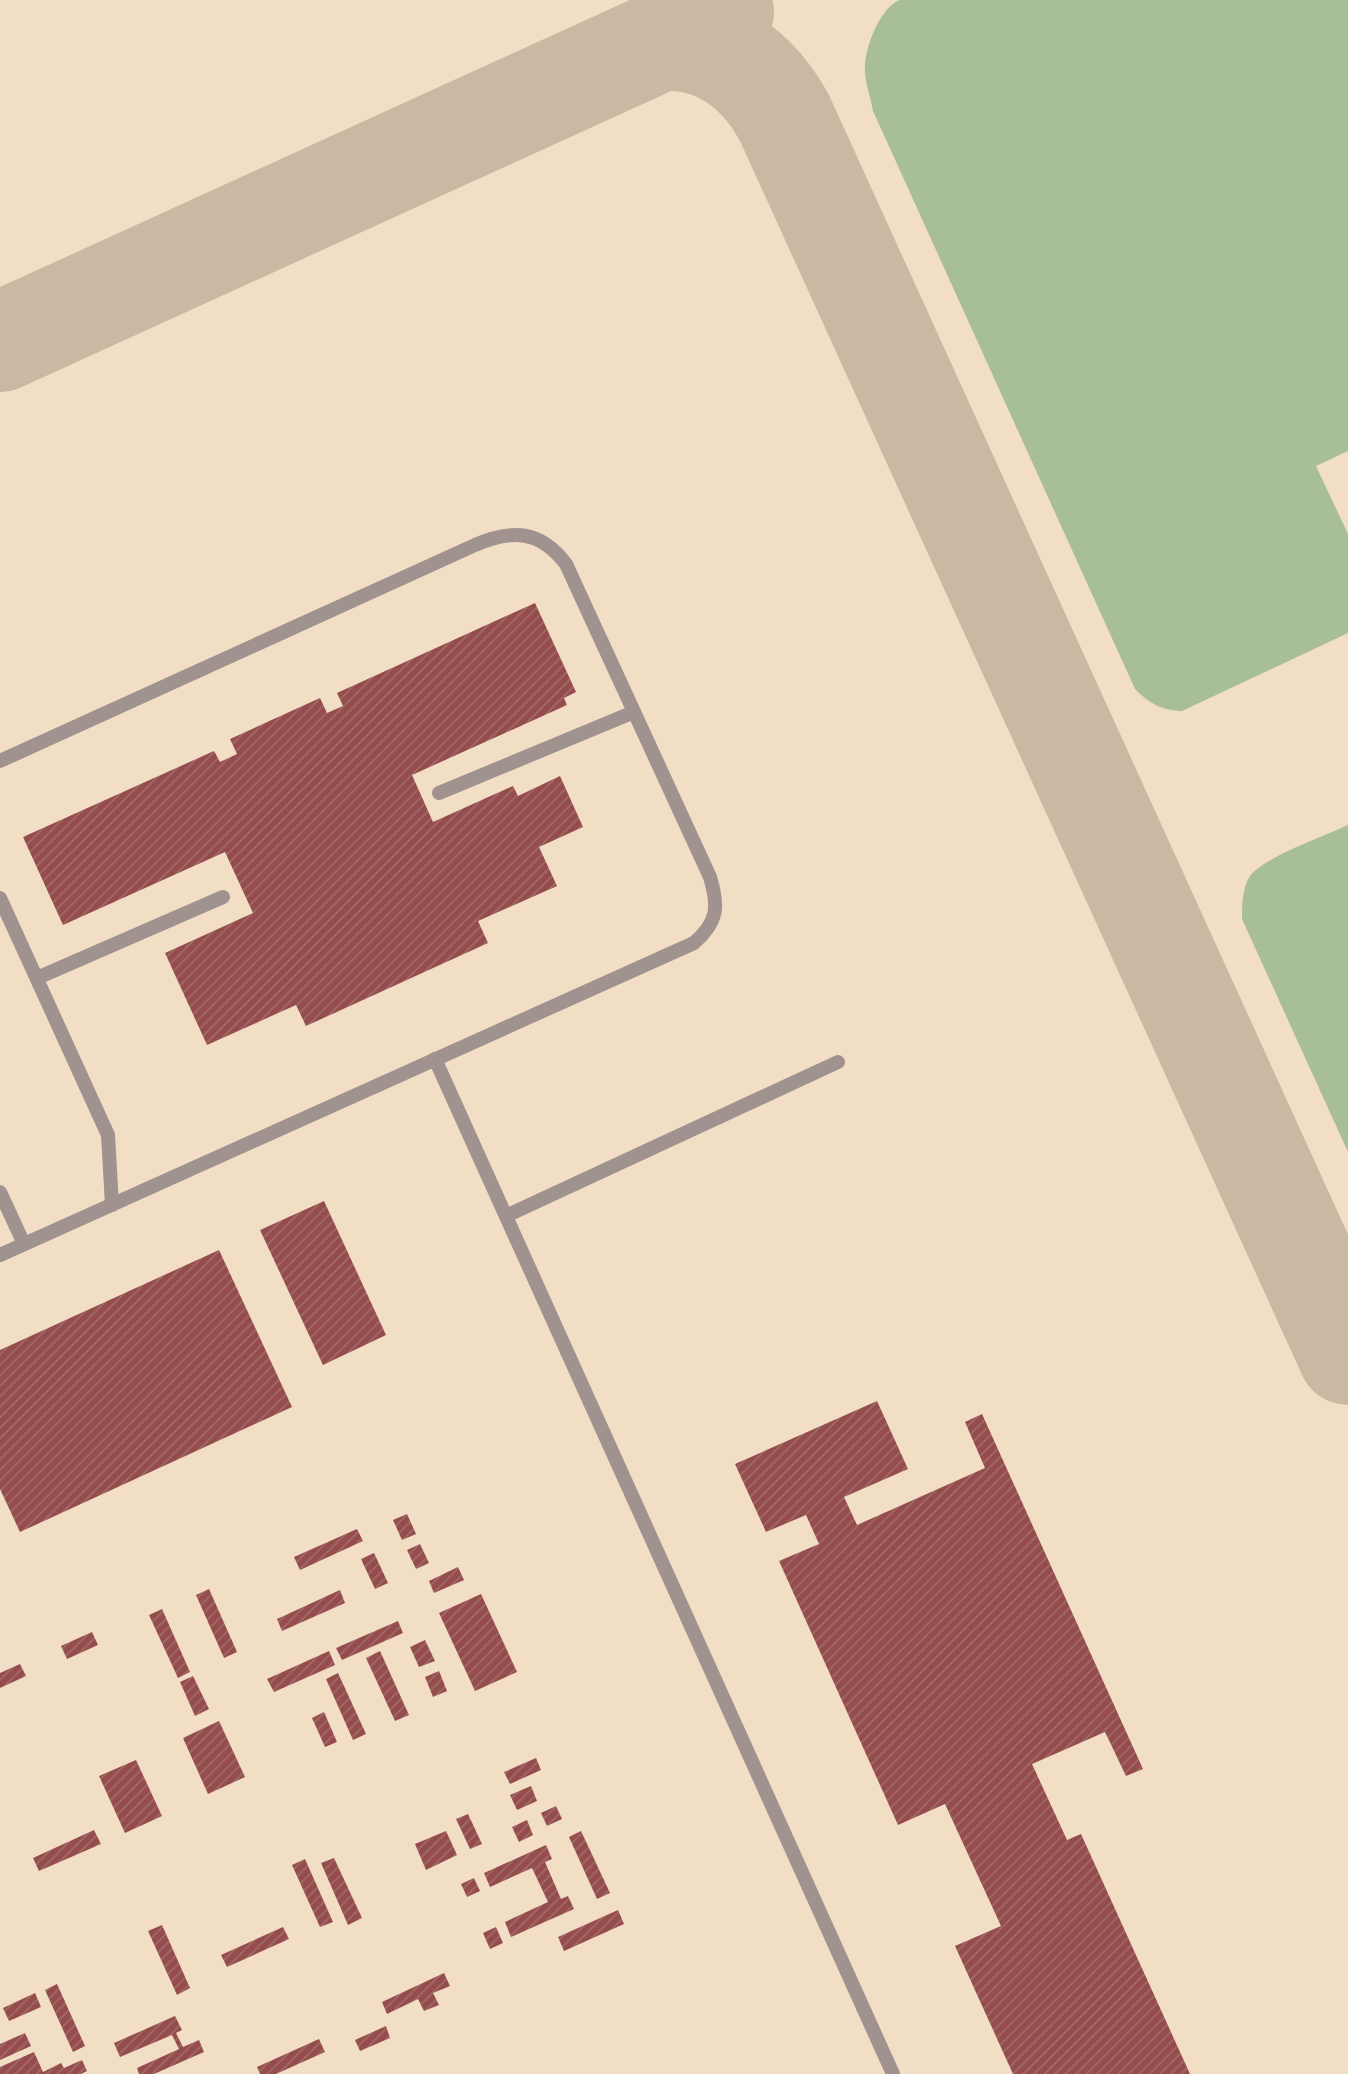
<svg xmlns="http://www.w3.org/2000/svg" width="1348" height="2074" font-family="Lato,sans-serif">
  <style>
    .grass { fill: #a8be97 }
    .lines { fill: none; stroke-linecap: round; stroke-linejoin: round }
    .taxiway { stroke: #cab8a2; stroke-width: 100 }
    .building { fill: url(#building-hatch) }
    .lane { stroke: #a0928e; stroke-width: 14 }
  </style>
  <defs>
    <pattern id="building-hatch" width="6" height="6" patternUnits="userSpaceOnUse" patternTransform="scale(1.75)"><rect width="6" height="6" fill="#954c4c"/><path d="M-1 1l2-2M0 6l6-6M5 7l2-2" fill="none" stroke="#a16a69"/></pattern>
  </defs>
  <rect width="100%" height="100%" fill="#f2dec5"/>
  <!-- grass -->
  <g class="grass">
    <path d="M 899,0 L 1348,0 L 1348,451 L 1316,466 L 1348,534 L 1348,633 L 1182,711 C 1161,710 1150,704 1135,689 L 873,111 C 871,99 866,85 865,73 C 863,51 879,9 899,0 Z"/>
    <path d="M 1348,825 L 1348,1152 L 1242,919 C 1242,906 1242,888 1250,876 C 1264,857 1325,836 1348,825 Z"/>
  </g>
  <g class="lines">
    <!-- taxiway -->
    <g class="taxiway">
      <path d="M 661,41 C 717,38 758,70 784,117 L 1348,1355"/>
      <path d="M 0,342 L 724,12"/>
    </g>
  </g>
  <!-- building -->
  <g class="building">
    <path d="M 535,603 L 576,692 L 564,698 L 567,705 L 412,775 L 433,822 L 513,786 L 518,796 L 560,776 L 583,827 L 539,847 L 557,886 L 478,921 L 488,943 L 306,1026 L 296,1005 L 207,1045 L 165,953 L 253,913 L 225,852 L 63,925 L 23,837 L 214,751 L 220,762 L 237,754 L 230,739 L 320,698 L 327,713 L 343,706 L 337,693 Z"/>
    <path d="M 324,1201 L 386,1335 L 323,1365 L 260,1230 Z"/>
    <path d="M 219,1250 L 292,1407 L 20,1532 L 0,1489 L 0,1350 Z"/>
    <path d="M 877,1401 L 908,1469 L 844,1497 L 857,1525 L 985,1468 L 965,1422 L 982,1414 L 1143,1769 L 1126,1776 L 1105,1732 L 1032,1764 L 1067,1840 L 1081,1834 L 1190,2074 L 1013,2074 L 955,1946 L 1001,1926 L 945,1804 L 898,1825 L 779,1561 L 819,1544 L 806,1515 L 766,1532 L 735,1464 Z"/>
    <path d="M 407,1514 L 416,1534 L 402,1540 L 393,1520 Z"/>
    <path d="M 357,1529 L 363,1541 L 300,1570 L 294,1557 Z"/>
    <path d="M 420,1544 L 429,1563 L 416,1569 L 407,1550 Z"/>
    <path d="M 374,1553 L 388,1583 L 375,1589 L 361,1559 Z"/>
    <path d="M 458,1567 L 464,1580 L 434,1593 L 429,1581 Z"/>
    <path d="M 209,1589 L 237,1652 L 224,1658 L 196,1595 Z"/>
    <path d="M 340,1590 L 345,1603 L 282,1631 L 277,1619 Z"/>
    <path d="M 481,1594 L 517,1672 L 475,1691 L 439,1613 Z"/>
    <path d="M 162,1609 L 190,1672 L 178,1678 L 149,1615 Z"/>
    <path d="M 398,1621 L 403,1633 L 342,1660 L 336,1648 Z"/>
    <path d="M 92,1632 L 98,1645 L 67,1659 L 61,1646 Z"/>
    <path d="M 425,1640 L 435,1661 L 419,1667 L 410,1647 Z"/>
    <path d="M 329,1651 L 335,1665 L 274,1692 L 267,1679 Z"/>
    <path d="M 380,1651 L 409,1715 L 395,1721 L 366,1658 Z"/>
    <path d="M 20,1664 L 26,1676 L 0,1688 L 0,1673 Z"/>
    <path d="M 439,1671 L 447,1691 L 433,1697 L 425,1677 Z"/>
    <path d="M 338,1673 L 366,1734 L 353,1740 L 326,1679 Z"/>
    <path d="M 193,1676 L 209,1709 L 195,1716 L 180,1682 Z"/>
    <path d="M 324,1712 L 337,1742 L 325,1747 L 312,1718 Z"/>
    <path d="M 219,1721 L 245,1777 L 208,1794 L 183,1738 Z"/>
    <path d="M 536,1758 L 541,1770 L 510,1784 L 504,1772 Z"/>
    <path d="M 136,1760 L 162,1816 L 125,1833 L 99,1776 Z"/>
    <path d="M 531,1786 L 537,1801 L 517,1810 L 510,1795 Z"/>
    <path d="M 556,1806 L 562,1819 L 547,1826 L 541,1813 Z"/>
    <path d="M 468,1814 L 482,1844 L 470,1849 L 456,1819 Z"/>
    <path d="M 527,1820 L 533,1835 L 519,1842 L 512,1827 Z"/>
    <path d="M 94,1830 L 101,1844 L 39,1871 L 33,1858 Z"/>
    <path d="M 446,1831 L 457,1855 L 426,1870 L 415,1844 Z"/>
    <path d="M 581,1831 L 610,1893 L 597,1899 L 569,1837 Z"/>
    <path d="M 546,1845 L 552,1859 L 545,1862 L 561,1899 L 568,1896 L 574,1909 L 511,1937 L 505,1922 L 548,1902 L 532,1868 L 490,1887 L 484,1873 Z"/>
    <path d="M 334,1858 L 362,1918 L 348,1925 L 321,1863 Z"/>
    <path d="M 305,1859 L 333,1922 L 320,1927 L 292,1865 Z"/>
    <path d="M 474,1878 L 480,1891 L 467,1897 L 461,1884 Z"/>
    <path d="M 618,1910 L 624,1924 L 564,1951 L 558,1937 Z"/>
    <path d="M 162,1925 L 190,1988 L 177,1995 L 148,1931 Z"/>
    <path d="M 283,1927 L 289,1939 L 227,1967 L 221,1955 Z"/>
    <path d="M 496,1927 L 503,1943 L 490,1949 L 483,1933 Z"/>
    <path d="M 444,1973 L 450,1986 L 433,1993 L 439,2005 L 424,2011 L 418,1999 L 387,2014 L 382,2002 Z"/>
    <path d="M 57,1984 L 85,2046 L 73,2052 L 45,1990 Z"/>
    <path d="M 35,1993 L 41,2007 L 9,2021 L 3,2008 Z"/>
    <path d="M 175,2016 L 182,2030 L 176,2033 L 183,2047 L 199,2040 L 204,2052 L 154,2074 L 139,2074 L 137,2068 L 179,2049 L 172,2035 L 120,2057 L 114,2043 Z"/>
    <path d="M 386,2026 L 390,2038 L 360,2051 L 355,2040 Z"/>
    <path d="M 25,2033 L 31,2046 L 0,2060 L 0,2044 Z"/>
    <path d="M 319,2039 L 325,2052 L 276,2074 L 260,2074 L 257,2067 Z"/>
    <path d="M 34,2052 L 43,2072 L 61,2063 L 64,2068 L 82,2060 L 87,2071 L 81,2074 L 0,2074 L 0,2067 Z"/>
  </g>
  <g class="lines">
    <!-- lane -->
    <g class="lane">
      <path d="M 0,761 L 475,545 C 513,529 540,530 566,564 L 710,877 C 719,907 718,922 694,943 L 0,1255"/>
      <path d="M 439,793 L 634,712"/>
      <path d="M 0,898 L 108,1135 L 112,1205"/>
      <path d="M 37,978 L 223,897"/>
      <path d="M 435,1059 L 893,2074"/>
      <path d="M 0,1192 L 24,1244"/>
      <path d="M 506,1216 L 838,1062"/>
    </g>
  </g>
</svg>
